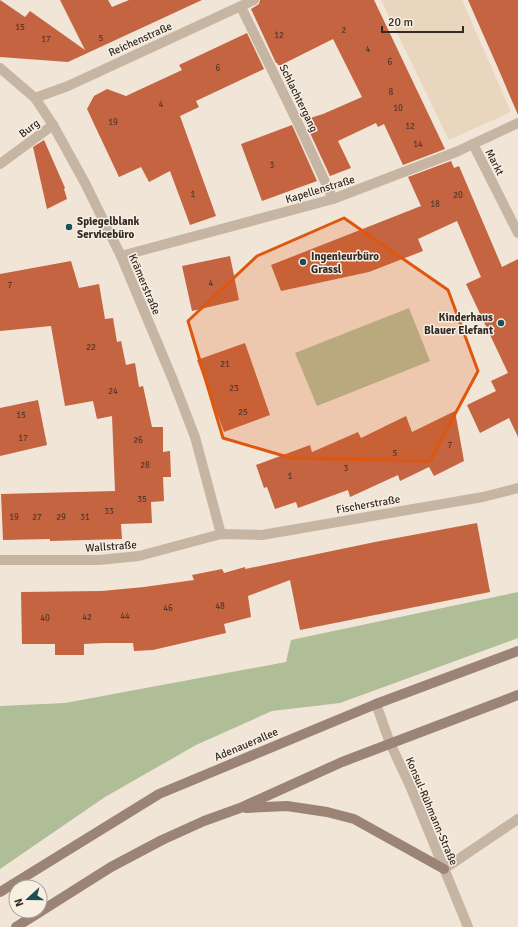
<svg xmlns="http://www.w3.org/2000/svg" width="518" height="927" font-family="Signika,sans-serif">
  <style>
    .green { fill: #b0be98 }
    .plaza { fill: #e8d6be }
    .building { fill: #c46441 }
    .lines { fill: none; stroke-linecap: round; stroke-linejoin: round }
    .service { stroke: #c7b5a3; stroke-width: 10 }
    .minor { stroke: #c7b5a3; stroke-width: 10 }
    .tertiary { stroke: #c7b5a3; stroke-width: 10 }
    .secondary { stroke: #9b8475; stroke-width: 10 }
    .marked { fill: #df570d; fill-opacity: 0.2; stroke: #df570d; stroke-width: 3; stroke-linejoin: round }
    .poi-dot { fill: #1c4e53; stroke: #f8efe3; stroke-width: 1.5 }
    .labels { text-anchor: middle; stroke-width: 3; stroke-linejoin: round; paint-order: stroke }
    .number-label { font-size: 9px; fill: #57382c }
    .street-label { font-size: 11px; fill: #332a25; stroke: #f8efe3 }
    .poi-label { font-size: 11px; font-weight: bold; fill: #332a25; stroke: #f8efe3; text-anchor: start }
  </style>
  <rect width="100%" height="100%" fill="#f0e5d7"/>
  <!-- green -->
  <g class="green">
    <path d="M 409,308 L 430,361 L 317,406 L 295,353 Z"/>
    <path d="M 518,592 L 518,638 L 340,703 L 272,711 L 196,745 L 105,797 L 0,869 L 0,706 L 65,703 L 286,662 L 291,640 Z"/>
  </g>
  <!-- plaza -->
  <path class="plaza" d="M 381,0 L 462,0 L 511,112 L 449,140 Z"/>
  <!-- building -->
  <g class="building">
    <path d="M 0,0 L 25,17 L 30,11 L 85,50 L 60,0 L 108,0 L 112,7 L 129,0 L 202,0 L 68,62 L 0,57 Z"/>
    <path d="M 260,0 L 374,0 L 445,149 L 403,165 L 384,124 L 378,127 L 376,123 L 338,141 L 351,168 L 330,176 L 304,120 L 323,114 L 362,97 L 333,39 L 279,66 L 277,63 L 276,63 L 251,9 L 259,4 Z"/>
    <path d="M 468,0 L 518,0 L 518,115 L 498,68 Z"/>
    <path d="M 247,33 L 264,69 L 196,101 L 199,107 L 180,116 L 216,216 L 190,225 L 170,171 L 149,182 L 141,167 L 119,177 L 87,109 L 94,96 L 107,89 L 126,96 L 182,70 L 179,65 Z"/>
    <path d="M 292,125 L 317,181 L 262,201 L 241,144 Z"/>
    <path d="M 44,140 L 65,188 L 64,189 L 67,199 L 47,209 L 33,147 Z"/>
    <path d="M 451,161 L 454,168 L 459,166 L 502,267 L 518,259 L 518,437 L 509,418 L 480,433 L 467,405 L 496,391 L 491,381 L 508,373 L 466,284 L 481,277 L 457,221 L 418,239 L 423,251 L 369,272 L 281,291 L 271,265 L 421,206 L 408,177 Z"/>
    <path d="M 230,256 L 239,300 L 192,311 L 182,266 Z"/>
    <path d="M 71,261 L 79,288 L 99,284 L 105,319 L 113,318 L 117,342 L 121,341 L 126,365 L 135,363 L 139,387 L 143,386 L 152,427 L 163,427 L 163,452 L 170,451 L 171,477 L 163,477 L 164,501 L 151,502 L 152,523 L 121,524 L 122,539 L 50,541 L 50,539 L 3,540 L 1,494 L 115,491 L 112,416 L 97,419 L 93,401 L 65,406 L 51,326 L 0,331 L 0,274 Z"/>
    <path d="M 245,343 L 270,415 L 224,432 L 197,360 Z"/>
    <path d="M 38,400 L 47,445 L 0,456 L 0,408 Z"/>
    <path d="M 455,411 L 464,461 L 434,476 L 429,467 L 400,481 L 398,475 L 350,497 L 348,490 L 298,508 L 296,502 L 275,509 L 267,487 L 264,488 L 256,465 L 310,445 L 312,452 L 358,432 L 361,438 L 406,416 L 412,432 Z"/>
    <path d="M 477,523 L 490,592 L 300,630 L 290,580 L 248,596 L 251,617 L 224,624 L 226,633 L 153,650 L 134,651 L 133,643 L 105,643 L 84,644 L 84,655 L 55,655 L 55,644 L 22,644 L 21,592 L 102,591 L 144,587 L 194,580 L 192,575 L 222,569 L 224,573 L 245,567 L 245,569 L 375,542 Z"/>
  </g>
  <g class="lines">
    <!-- service -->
    <path class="service" d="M 241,7 L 296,119 L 333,199"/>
    <!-- minor -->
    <g class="minor">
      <path d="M 0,68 L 35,98 L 53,125 L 85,183 L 121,256 L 173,380 L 195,437 L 221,534"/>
      <path d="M 35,98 L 68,86 L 254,0"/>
      <path d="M 473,144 L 518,233"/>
      <path d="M 0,164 L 53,125"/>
      <path d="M 121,256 L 333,199 L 456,152 L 518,123"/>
      <path d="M 0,560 L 99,560 L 139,556 L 221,534 L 262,535 L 483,497 L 518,488"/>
      <path d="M 444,869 L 518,819"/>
    </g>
    <!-- tertiary -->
    <path class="tertiary" d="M 376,704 L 390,743 L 411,788 L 468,927"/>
    <!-- secondary -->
    <g class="secondary">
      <path d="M 246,808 L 287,806 L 327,812 L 354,819 L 444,869"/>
      <path d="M 0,892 L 159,794 L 376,704 L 518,651"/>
      <path d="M 16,927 L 111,867 L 162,840 L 204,821 L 240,808 L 342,762 L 518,695"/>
    </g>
  </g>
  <!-- marked area -->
  <path class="marked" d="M 344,218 L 448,290 L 478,371 L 430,461 L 291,458 L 223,438 L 188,321 L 257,256 Z"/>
  <!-- markers -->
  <g class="poi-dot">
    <circle cx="69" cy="227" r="4"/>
    <circle cx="303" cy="262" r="4"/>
    <circle cx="501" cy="323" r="4"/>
  </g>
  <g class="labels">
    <!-- number labels -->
    <g class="number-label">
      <text x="20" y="30">15</text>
      <text x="344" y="33">2</text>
      <text x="279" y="38">12</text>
      <text x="101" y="41">5</text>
      <text x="46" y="42">17</text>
      <text x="368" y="52">4</text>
      <text x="390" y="65">6</text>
      <text x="218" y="71">6</text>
      <text x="391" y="95">8</text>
      <text x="161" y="107">4</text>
      <text x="398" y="111">10</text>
      <text x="113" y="125">19</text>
      <text x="410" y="129">12</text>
      <text x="418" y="147">14</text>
      <text x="272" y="168">3</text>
      <text x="193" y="197">1</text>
      <text x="458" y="198">20</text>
      <text x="435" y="207">18</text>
      <text x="211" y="286">4</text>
      <text x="10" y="288">7</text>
      <text x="91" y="350">22</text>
      <text x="225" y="367">21</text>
      <text x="234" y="391">23</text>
      <text x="113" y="394">24</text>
      <text x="243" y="415">25</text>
      <text x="21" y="418">15</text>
      <text x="23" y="441">17</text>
      <text x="138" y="443">26</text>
      <text x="450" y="448">7</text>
      <text x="395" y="456">5</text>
      <text x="145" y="468">28</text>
      <text x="346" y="471">3</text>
      <text x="290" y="479">1</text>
      <text x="142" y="502">35</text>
      <text x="109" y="514">33</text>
      <text x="14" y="520">19</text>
      <text x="37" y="520">27</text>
      <text x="61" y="520">29</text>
      <text x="85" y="520">31</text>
      <text x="220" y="609">48</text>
      <text x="168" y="611">46</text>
      <text x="125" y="619">44</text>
      <text x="87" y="620">42</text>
      <text x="45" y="621">40</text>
    </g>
    <!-- street labels -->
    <g class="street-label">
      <text transform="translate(140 39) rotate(-24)" y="4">Reichenstraße</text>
      <text transform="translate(299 98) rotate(64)" y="4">Schlachtergang</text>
      <text transform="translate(29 128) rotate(-37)" y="4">Burg</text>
      <text transform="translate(495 162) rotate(63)" y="4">Markt</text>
      <text transform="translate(320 189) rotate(-17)" y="4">Kapellenstraße</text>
      <text transform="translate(145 284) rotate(67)" y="4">Krämerstraße</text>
      <text transform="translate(368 504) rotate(-10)" y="4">Fischerstraße</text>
      <text transform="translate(111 546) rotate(-4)" y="4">Wallstraße</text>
      <text transform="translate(246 744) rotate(-23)" y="4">Adenauerallee</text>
      <text transform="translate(432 811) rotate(67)" y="4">Konsul-Rühmann-Straße</text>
    </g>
    <!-- poi labels -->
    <g class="poi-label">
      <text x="77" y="225">Spiegelblank<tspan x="77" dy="13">Servicebüro</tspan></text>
      <text x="311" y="260">Ingenieurbüro<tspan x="311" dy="13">Grassl</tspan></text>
      <text x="493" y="321" text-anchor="end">Kinderhaus<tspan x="493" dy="13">Blauer Elefant</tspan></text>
    </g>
  </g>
  <!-- north arrow -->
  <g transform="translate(28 899) rotate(249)"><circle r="19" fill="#f8efe3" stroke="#a9a097"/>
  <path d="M0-3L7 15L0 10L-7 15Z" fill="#1c4e53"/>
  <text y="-6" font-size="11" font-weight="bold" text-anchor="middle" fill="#332a25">N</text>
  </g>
  <!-- scale -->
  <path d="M382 26v6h81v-6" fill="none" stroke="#332a25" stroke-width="2"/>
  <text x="388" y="26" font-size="12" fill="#332a25" stroke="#f8efe3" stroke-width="3" paint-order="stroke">20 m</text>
</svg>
